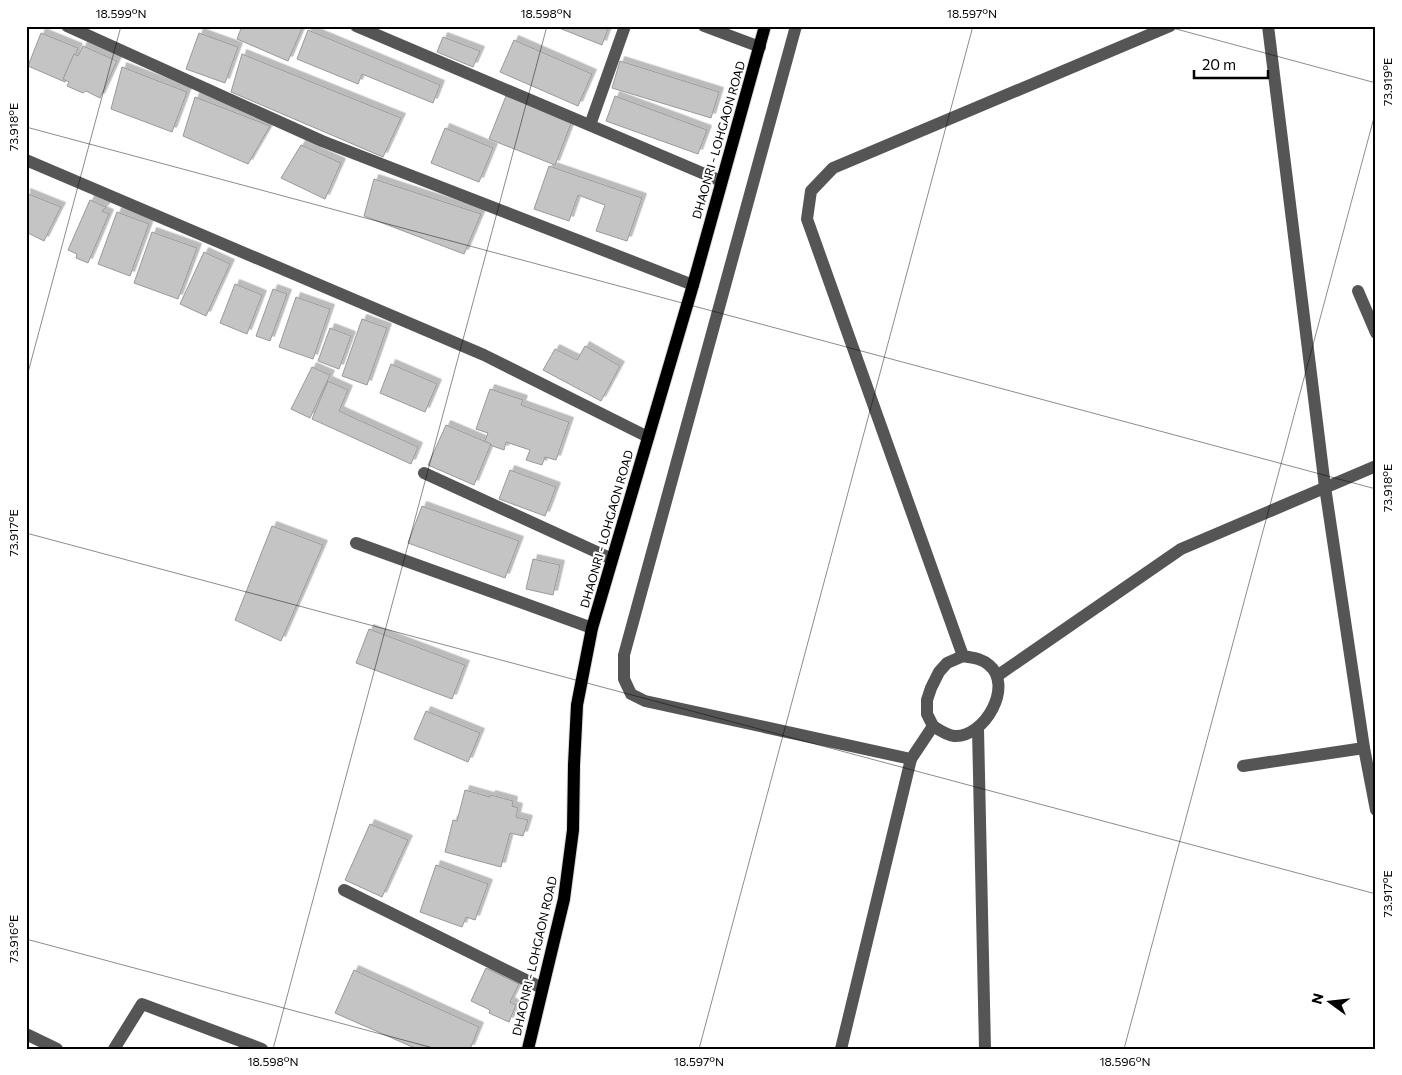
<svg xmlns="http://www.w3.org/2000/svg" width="1402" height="1075" font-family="Commissioner,sans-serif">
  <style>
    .building { fill: #c4c4c4; stroke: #999; filter: url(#shadow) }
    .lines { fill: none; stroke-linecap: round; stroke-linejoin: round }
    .major-casing { stroke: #dbdbdb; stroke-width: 14 }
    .minor { stroke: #555; stroke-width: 12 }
    .major { stroke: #000; stroke-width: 12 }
    .ticks { fill: none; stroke: #000; stroke-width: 1; stroke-opacity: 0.45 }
    .labels { text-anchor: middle; stroke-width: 4; stroke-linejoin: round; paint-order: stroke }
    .street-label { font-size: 12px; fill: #000; stroke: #fff }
    .neatline { fill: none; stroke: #000; stroke-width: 2 }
    .ticks-label { font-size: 12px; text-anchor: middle; fill: #000 }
  </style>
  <defs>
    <filter id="shadow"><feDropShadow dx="4.5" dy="-4.5" stdDeviation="0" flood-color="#0004"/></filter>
  </defs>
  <rect width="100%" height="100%" fill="#fff"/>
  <!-- building -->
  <g class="building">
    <path d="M 242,26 L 303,26 L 288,61 L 237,39 Z"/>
    <path d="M 554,26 L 609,26 L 602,45 Z"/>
    <path d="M 308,30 L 440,85 L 433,103 L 362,74 L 358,84 L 297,59 Z"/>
    <path d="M 41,33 L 78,48 L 65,82 L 28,66 Z"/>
    <path d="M 199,33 L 238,47 L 225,83 L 186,69 Z"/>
    <path d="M 443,37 L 480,51 L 473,67 L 437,52 Z"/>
    <path d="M 514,40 L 592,74 L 578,106 L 500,72 Z"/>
    <path d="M 83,46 L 117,61 L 100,98 L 86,91 L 83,93 L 67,86 L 69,82 L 63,79 L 74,54 L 78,56 Z"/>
    <path d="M 242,54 L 401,118 L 383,157 L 231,92 Z"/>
    <path d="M 620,61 L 719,92 L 711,118 L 612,88 Z"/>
    <path d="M 122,67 L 187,92 L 172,132 L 111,109 Z"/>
    <path d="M 506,96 L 572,121 L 555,165 L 489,139 Z"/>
    <path d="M 615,96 L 707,130 L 698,154 L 606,121 Z"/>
    <path d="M 195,97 L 270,126 L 248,164 L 183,136 Z"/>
    <path d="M 445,128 L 493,148 L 479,182 L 431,163 Z"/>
    <path d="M 301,145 L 341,163 L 325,199 L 281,178 Z"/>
    <path d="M 549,166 L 642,198 L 627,241 L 596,231 L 605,205 L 578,195 L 569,221 L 534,209 Z"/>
    <path d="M 374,179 L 481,214 L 464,254 L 364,216 Z"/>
    <path d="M 26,193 L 61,207 L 44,241 L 26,232 Z"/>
    <path d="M 90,200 L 106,207 L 102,211 L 109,214 L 88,263 L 76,258 L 77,254 L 68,250 Z"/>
    <path d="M 117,212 L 149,224 L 130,276 L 98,264 Z"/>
    <path d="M 152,232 L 197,248 L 178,299 L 134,283 Z"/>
    <path d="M 204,252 L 230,264 L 206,316 L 180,304 Z"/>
    <path d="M 235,284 L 262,295 L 247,334 L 220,323 Z"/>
    <path d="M 273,289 L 287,294 L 270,341 L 256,336 Z"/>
    <path d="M 296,297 L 330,309 L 313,359 L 279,347 Z"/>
    <path d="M 362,319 L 387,328 L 367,385 L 342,376 Z"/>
    <path d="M 330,328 L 351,336 L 339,369 L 318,361 Z"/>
    <path d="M 585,346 L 620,366 L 601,401 L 543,370 L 555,349 L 577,360 Z"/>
    <path d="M 391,364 L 437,384 L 425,412 L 380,393 Z"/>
    <path d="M 312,367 L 330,375 L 310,418 L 291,409 Z"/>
    <path d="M 328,381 L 348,390 L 339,411 L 418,447 L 411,464 L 312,419 Z"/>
    <path d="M 490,389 L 523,400 L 521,405 L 569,422 L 556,460 L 545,457 L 542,465 L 526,460 L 530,450 L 506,442 L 504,450 L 484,443 L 488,433 L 476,429 Z"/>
    <path d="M 446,425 L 491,444 L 474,485 L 428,465 Z"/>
    <path d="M 510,470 L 556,487 L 545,516 L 499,499 Z"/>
    <path d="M 422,506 L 519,541 L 505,578 L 408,543 Z"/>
    <path d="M 272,526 L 323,545 L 281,641 L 235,620 Z"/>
    <path d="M 533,559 L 560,565 L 553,595 L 526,589 Z"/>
    <path d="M 369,629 L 465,665 L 452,699 L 356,663 Z"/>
    <path d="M 426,711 L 480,733 L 468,762 L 414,739 Z"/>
    <path d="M 465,790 L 490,797 L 491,795 L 513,801 L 512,806 L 518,808 L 516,817 L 528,820 L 523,836 L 510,833 L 501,867 L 445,852 L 453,820 L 457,821 Z"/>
    <path d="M 370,824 L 408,840 L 382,897 L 345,880 Z"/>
    <path d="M 436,865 L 488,884 L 475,920 L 466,917 L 462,927 L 420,912 Z"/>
    <path d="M 486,968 L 519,984 L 510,1002 L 516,1005 L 509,1022 L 489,1013 L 490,1010 L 471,1001 Z"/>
    <path d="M 354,970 L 479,1027 L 470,1049 L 417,1049 L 335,1013 Z"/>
  </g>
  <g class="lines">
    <!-- major casing -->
    <g class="major-casing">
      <path id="major" d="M 528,1049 L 564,899 L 573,830 L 574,765 L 577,705 L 592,628 L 693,285 L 765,26"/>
    </g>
    <!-- minor -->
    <g class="minor">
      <path d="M 67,26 L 322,141 L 693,285"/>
      <path d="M 356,26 L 721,181"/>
      <path d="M 704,26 L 760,47"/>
      <path d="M 796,26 L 624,655 L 624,679 L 631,694 L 645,701 L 911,759"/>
      <path d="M 1268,26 L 1325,487 L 1364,748 L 1376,810"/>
      <path d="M 590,125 L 625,26"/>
      <path d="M 26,160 L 484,355 L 648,437"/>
      <path d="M 1358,291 L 1376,333"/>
      <path d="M 424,473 L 612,559"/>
      <path d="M 356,543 L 592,628"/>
      <path d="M 997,676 L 1181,549 L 1376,466"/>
      <path d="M 933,726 C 939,730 947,735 954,736 C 985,738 1014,685 989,665 C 981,658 973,658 963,656 L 807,219 L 811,191 L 833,168 L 1170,26"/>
      <path d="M 978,729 L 985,1049"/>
      <path d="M 1243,766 L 1364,748"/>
      <path d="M 344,890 L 542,988"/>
      <path d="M 26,1034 L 57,1049"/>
      <path d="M 114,1049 L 142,1004 L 262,1049"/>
      <path d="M 841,1049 L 911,759 L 933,726 L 927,714 L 927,700 L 931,688 L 939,672 L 947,663 L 963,656"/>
    </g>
    <!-- major -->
    <use href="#major" class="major"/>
  </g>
  <!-- ticks -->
  <path class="ticks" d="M 1165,26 L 1376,83M 26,127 L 1376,489M 26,380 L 121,26M 26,533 L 1376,894M 26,939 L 437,1049M 273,1049 L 547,26M 699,1049 L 973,26M 1124,1049 L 1376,110"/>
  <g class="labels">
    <!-- street labels -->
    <g class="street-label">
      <text transform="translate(719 140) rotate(-74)" y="4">DHAONRI - LOHGAON ROAD</text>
      <text transform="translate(607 529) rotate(-74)" y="4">DHAONRI - LOHGAON ROAD</text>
      <text transform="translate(535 956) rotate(-77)" y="4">DHAONRI - LOHGAON ROAD</text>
    </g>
  </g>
  <!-- border -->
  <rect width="1402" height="1075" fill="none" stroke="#ffffff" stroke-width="55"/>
  <!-- north arrow -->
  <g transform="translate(1330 1002) rotate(285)" stroke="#ffffff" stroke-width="4" paint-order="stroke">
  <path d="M0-4L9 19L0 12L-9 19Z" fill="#000000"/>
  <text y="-8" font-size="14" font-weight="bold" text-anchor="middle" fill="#000000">N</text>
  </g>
  <!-- scale -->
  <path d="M1194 70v8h74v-8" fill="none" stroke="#000000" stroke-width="2.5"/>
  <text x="1202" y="70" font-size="15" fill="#000000" stroke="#ffffff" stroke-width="4" paint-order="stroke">20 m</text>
  <rect x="28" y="28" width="1346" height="1020" class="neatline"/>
  <g class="ticks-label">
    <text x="121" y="18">18.599°N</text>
    <text x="546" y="18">18.598°N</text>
    <text x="972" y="18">18.597°N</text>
    <text transform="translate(1388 82) rotate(-90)" y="4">73.919°E</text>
    <text transform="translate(14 127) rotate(-90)" y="4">73.918°E</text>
    <text transform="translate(1388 488) rotate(-90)" y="4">73.918°E</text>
    <text transform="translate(14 533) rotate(-90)" y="4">73.917°E</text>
    <text transform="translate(1388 894) rotate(-90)" y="4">73.917°E</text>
    <text transform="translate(14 939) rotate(-90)" y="4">73.916°E</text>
    <text x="273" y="1066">18.598°N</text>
    <text x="699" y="1066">18.597°N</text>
    <text x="1125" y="1066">18.596°N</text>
  </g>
</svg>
